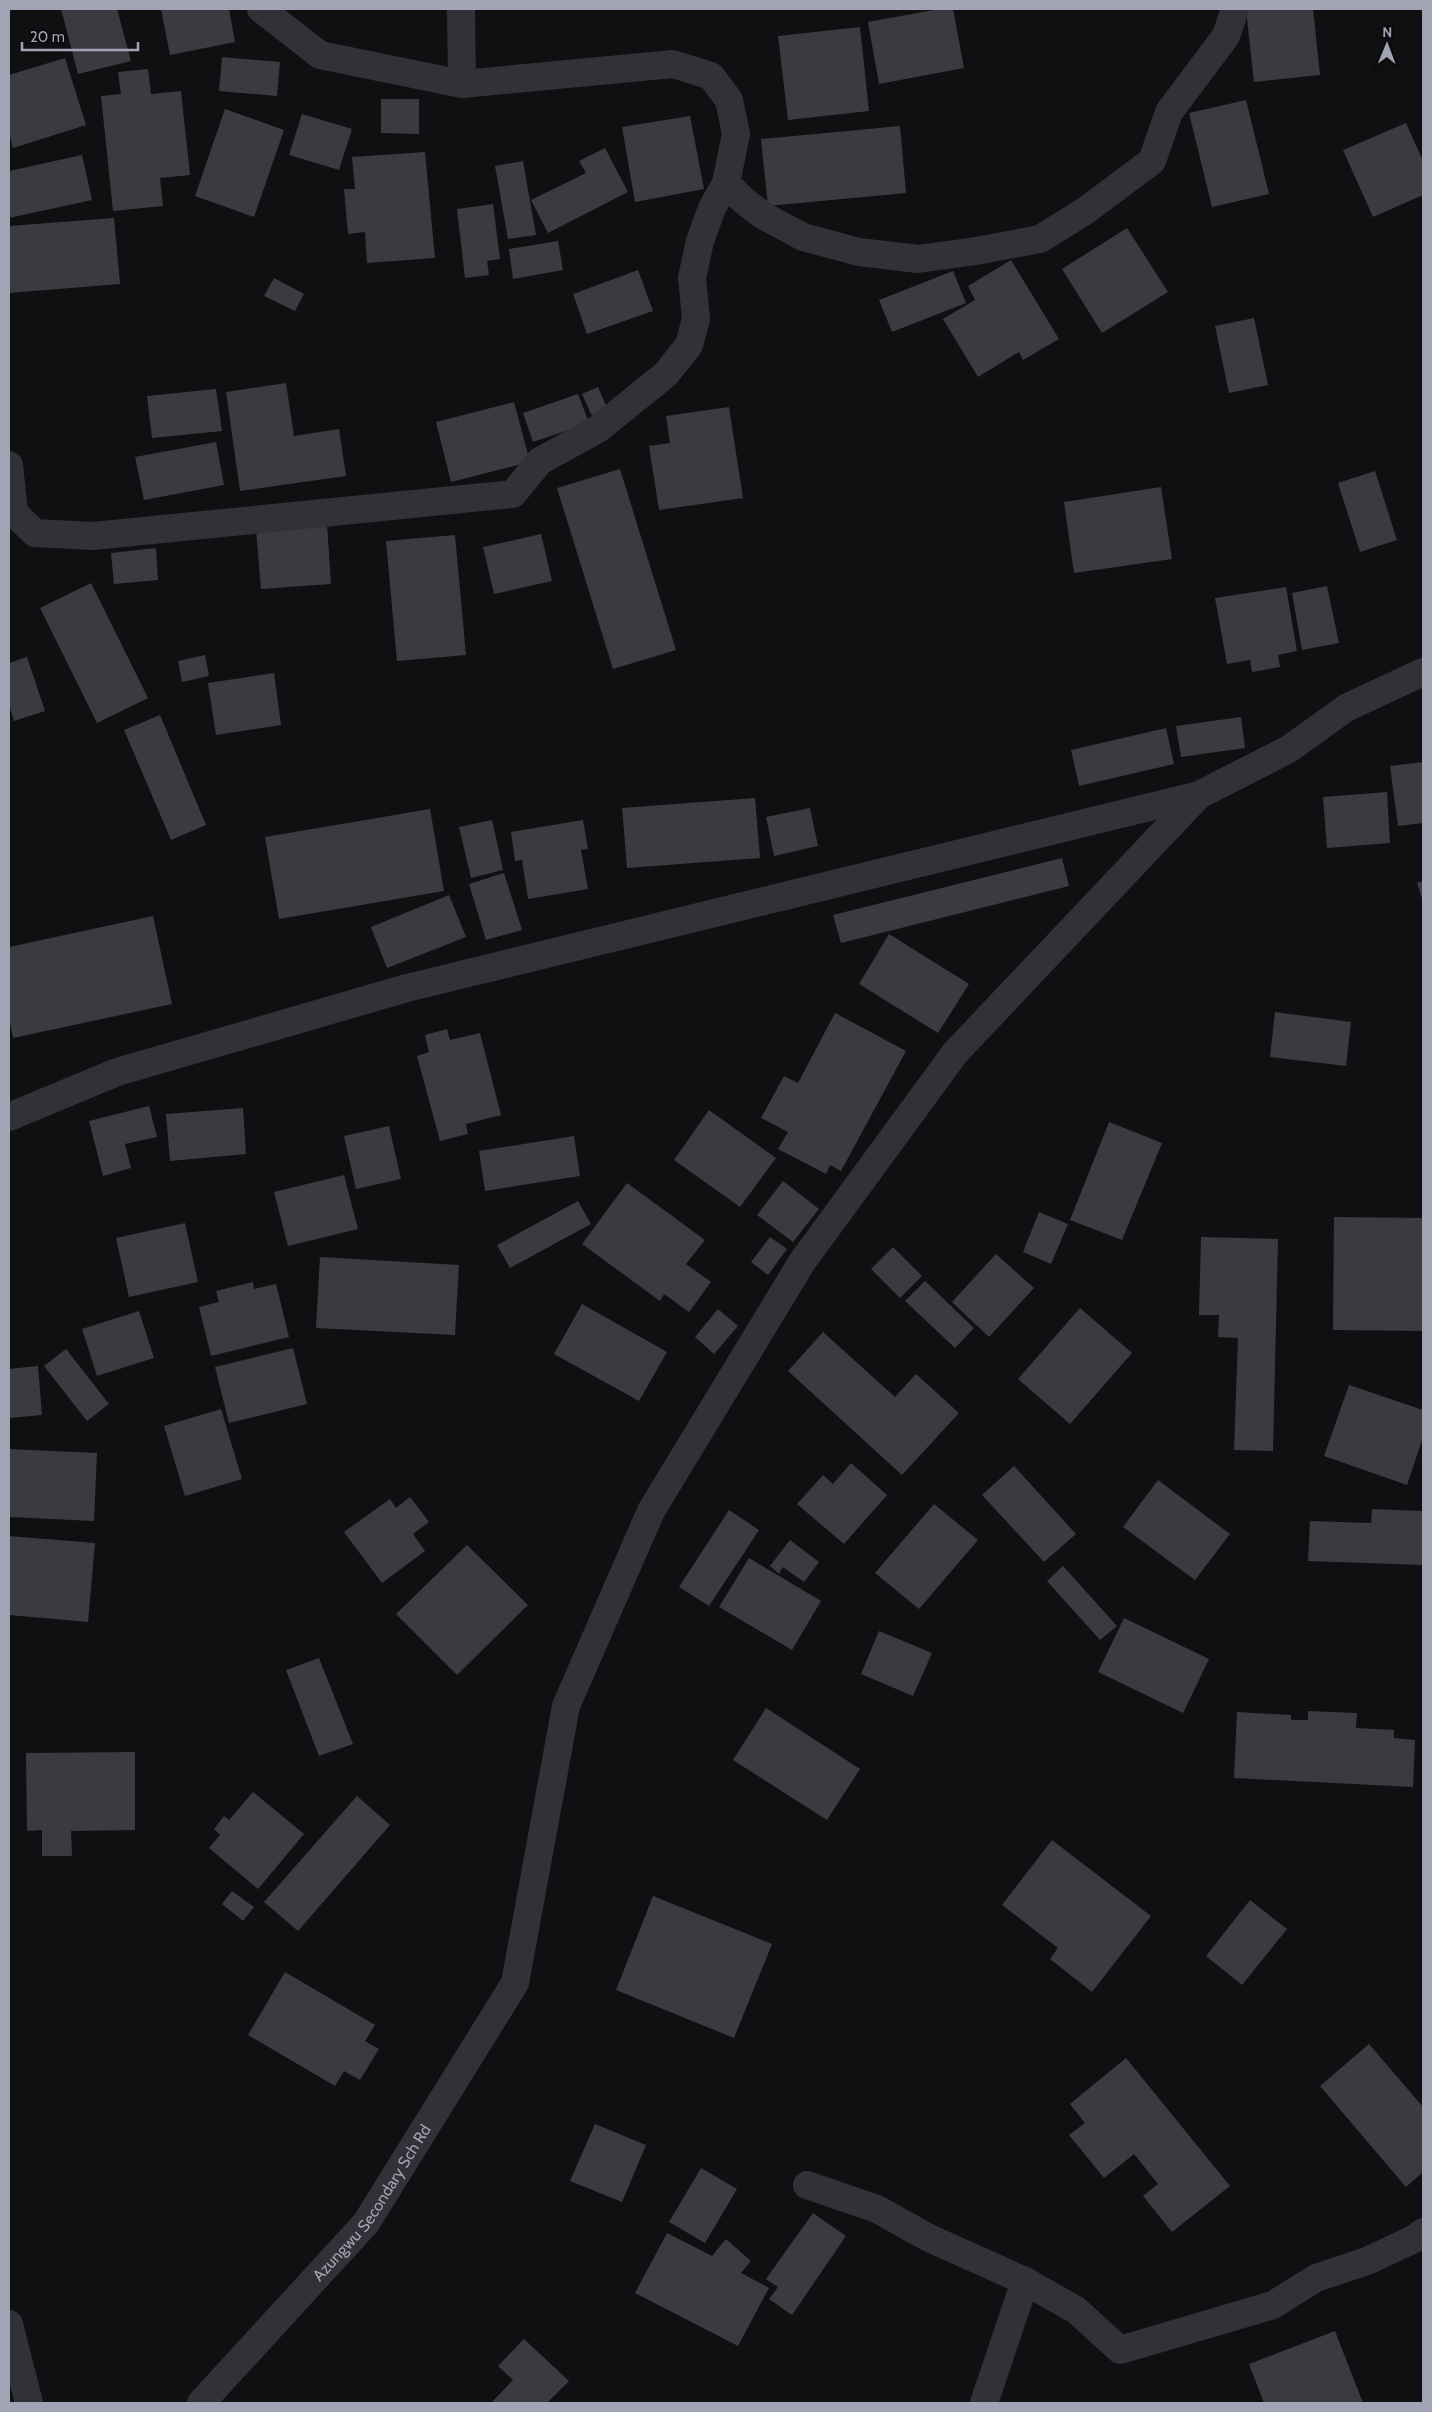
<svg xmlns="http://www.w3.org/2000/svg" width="1432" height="2412" font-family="Cabin,sans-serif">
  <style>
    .building { fill: #3a3a40 }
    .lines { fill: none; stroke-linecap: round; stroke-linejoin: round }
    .minor { stroke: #313137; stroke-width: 28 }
    .labels { text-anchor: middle; stroke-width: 4; stroke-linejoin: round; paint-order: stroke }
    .street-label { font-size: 16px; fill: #a0a4b4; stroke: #0b0b0d }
  </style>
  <rect width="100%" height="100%" fill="#101012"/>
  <!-- building -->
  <g class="building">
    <path d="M 61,9 L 117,9 L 131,61 L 78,74 Z"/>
    <path d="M 161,9 L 229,9 L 235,42 L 170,55 Z"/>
    <path d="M 939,9 L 953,9 L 964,68 L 879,84 L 868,22 Z"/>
    <path d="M 1246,9 L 1313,9 L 1320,75 L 1254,82 Z"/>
    <path d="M 860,27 L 869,111 L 788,120 L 778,36 Z"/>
    <path d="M 222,57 L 280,62 L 277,96 L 219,91 Z"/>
    <path d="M 65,58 L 86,125 L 13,148 L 9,133 L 9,75 Z"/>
    <path d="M 148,69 L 151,94 L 181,91 L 190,175 L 160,178 L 163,206 L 113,211 L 101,96 L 121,94 L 118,72 Z"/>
    <path d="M 381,99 L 419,99 L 419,134 L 381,133 Z"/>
    <path d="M 1246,100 L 1269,194 L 1212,207 L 1189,113 Z"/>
    <path d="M 225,109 L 284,130 L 254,217 L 195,196 Z"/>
    <path d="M 302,114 L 352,129 L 339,170 L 289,155 Z"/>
    <path d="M 690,116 L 704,189 L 635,202 L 622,127 Z"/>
    <path d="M 1406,123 L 1423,161 L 1423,195 L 1373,217 L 1343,150 Z"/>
    <path d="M 900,126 L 906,193 L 768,206 L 761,139 Z"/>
    <path d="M 605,148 L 628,192 L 548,233 L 531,200 L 586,173 L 579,161 Z"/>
    <path d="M 425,152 L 435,258 L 367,263 L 365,232 L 348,234 L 344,189 L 355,189 L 352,157 Z"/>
    <path d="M 82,155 L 92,200 L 9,218 L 9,171 Z"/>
    <path d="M 523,161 L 536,235 L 508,239 L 495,166 Z"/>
    <path d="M 493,204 L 500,259 L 487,261 L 489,275 L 465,278 L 457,209 Z"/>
    <path d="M 114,218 L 120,284 L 9,293 L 9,226 Z"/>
    <path d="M 1127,228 L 1168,292 L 1102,333 L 1062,269 Z"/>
    <path d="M 558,241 L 563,270 L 513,279 L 509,249 Z"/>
    <path d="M 1011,260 L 1059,339 L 1023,360 L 1019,352 L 978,377 L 943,319 L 975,300 L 968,286 Z"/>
    <path d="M 638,270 L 653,311 L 587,334 L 573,294 Z"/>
    <path d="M 953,271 L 966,303 L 892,332 L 879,300 Z"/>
    <path d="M 274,278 L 304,294 L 295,311 L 264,296 Z"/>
    <path d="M 1254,318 L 1268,385 L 1229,393 L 1215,326 Z"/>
    <path d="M 286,383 L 294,436 L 339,429 L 346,476 L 240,491 L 226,392 Z"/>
    <path d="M 598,387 L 608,410 L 593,418 L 582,394 Z"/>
    <path d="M 216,389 L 222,431 L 152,438 L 147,396 Z"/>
    <path d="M 578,394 L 589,423 L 533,442 L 523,413 Z"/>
    <path d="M 514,402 L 530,462 L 451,482 L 436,422 Z"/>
    <path d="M 729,407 L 743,498 L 659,510 L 649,446 L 670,443 L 666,416 Z"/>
    <path d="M 216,442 L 224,485 L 144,500 L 135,457 Z"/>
    <path d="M 620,469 L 676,650 L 613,669 L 557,488 Z"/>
    <path d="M 1375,471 L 1397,540 L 1360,552 L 1338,483 Z"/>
    <path d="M 1161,487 L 1172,559 L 1074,573 L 1064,502 Z"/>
    <path d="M 327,524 L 331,584 L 261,589 L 256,529 Z"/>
    <path d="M 541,534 L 552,581 L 494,594 L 483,547 Z"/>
    <path d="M 455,535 L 466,655 L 397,661 L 386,541 Z"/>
    <path d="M 156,548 L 158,580 L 114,584 L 111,553 Z"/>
    <path d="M 91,583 L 148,698 L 97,723 L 40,608 Z"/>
    <path d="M 1327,586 L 1339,643 L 1302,650 L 1292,593 Z"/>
    <path d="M 1286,587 L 1297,651 L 1278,655 L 1280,667 L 1252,672 L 1250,660 L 1227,664 L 1215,598 Z"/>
    <path d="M 205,655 L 209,676 L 182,682 L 178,661 Z"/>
    <path d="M 27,657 L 45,711 L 14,721 L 9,705 L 9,663 Z"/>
    <path d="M 274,673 L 281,725 L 216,735 L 208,683 Z"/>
    <path d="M 160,715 L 206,825 L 171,840 L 124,730 Z"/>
    <path d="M 1241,717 L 1245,748 L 1181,757 L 1176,726 Z"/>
    <path d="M 1166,728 L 1174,764 L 1079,786 L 1071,750 Z"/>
    <path d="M 1423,762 L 1423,823 L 1398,826 L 1390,766 Z"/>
    <path d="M 1387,792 L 1390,843 L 1327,848 L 1323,797 Z"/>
    <path d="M 755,798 L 760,858 L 627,868 L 622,808 Z"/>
    <path d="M 810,808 L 818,846 L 774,856 L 766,817 Z"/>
    <path d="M 430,809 L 444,891 L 279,919 L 265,837 Z"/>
    <path d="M 492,820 L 503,870 L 471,878 L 459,827 Z"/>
    <path d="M 583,820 L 588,849 L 581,850 L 588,889 L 528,899 L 522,860 L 515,861 L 511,832 Z"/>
    <path d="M 1062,858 L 1069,886 L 841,943 L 833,915 Z"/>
    <path d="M 504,873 L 522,930 L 486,940 L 469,884 Z"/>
    <path d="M 1423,881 L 1423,902 L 1417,883 Z"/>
    <path d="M 449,895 L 466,937 L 387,968 L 371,927 Z"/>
    <path d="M 153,916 L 172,1004 L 13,1038 L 9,1017 L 9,947 Z"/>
    <path d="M 889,934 L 969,984 L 938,1033 L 859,984 Z"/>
    <path d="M 1275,1012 L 1351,1022 L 1346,1066 L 1270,1057 Z"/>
    <path d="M 835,1013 L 906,1051 L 841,1171 L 830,1165 L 826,1174 L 778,1149 L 788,1132 L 761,1118 L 784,1076 L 798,1083 Z"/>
    <path d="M 447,1029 L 450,1040 L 480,1033 L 501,1115 L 466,1124 L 468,1134 L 440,1141 L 417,1056 L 429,1052 L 425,1035 Z"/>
    <path d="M 149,1106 L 157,1137 L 125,1144 L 131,1168 L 103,1176 L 89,1121 Z"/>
    <path d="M 243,1108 L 246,1154 L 170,1161 L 166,1114 Z"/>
    <path d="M 709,1110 L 776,1158 L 740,1207 L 674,1160 Z"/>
    <path d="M 1109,1122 L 1162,1143 L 1122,1240 L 1070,1220 Z"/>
    <path d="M 389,1126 L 401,1179 L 356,1189 L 344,1136 Z"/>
    <path d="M 574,1136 L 580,1176 L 485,1191 L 479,1151 Z"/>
    <path d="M 344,1175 L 358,1229 L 288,1246 L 274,1192 Z"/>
    <path d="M 783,1181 L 819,1209 L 793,1242 L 757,1215 Z"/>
    <path d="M 627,1183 L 705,1240 L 686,1264 L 711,1282 L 689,1312 L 664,1294 L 660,1301 L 582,1244 Z"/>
    <path d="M 578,1201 L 591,1224 L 510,1268 L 497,1245 Z"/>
    <path d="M 1039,1212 L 1068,1224 L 1051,1264 L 1023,1252 Z"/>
    <path d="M 1334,1217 L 1423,1218 L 1423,1331 L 1333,1330 Z"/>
    <path d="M 185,1223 L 198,1282 L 129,1297 L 116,1238 Z"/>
    <path d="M 770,1237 L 787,1249 L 768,1275 L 751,1262 Z"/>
    <path d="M 1201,1237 L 1278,1239 L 1273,1451 L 1234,1450 L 1238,1338 L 1218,1337 L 1219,1315 L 1199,1315 Z"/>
    <path d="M 893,1247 L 922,1276 L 900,1298 L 871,1269 Z"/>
    <path d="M 996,1254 L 1034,1288 L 989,1337 L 952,1302 Z"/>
    <path d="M 320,1257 L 459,1265 L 455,1335 L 316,1328 Z"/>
    <path d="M 925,1281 L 974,1328 L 955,1348 L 905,1301 Z"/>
    <path d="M 253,1282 L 254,1289 L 276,1284 L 289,1337 L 211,1356 L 199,1307 L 219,1302 L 216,1291 Z"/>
    <path d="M 582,1304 L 667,1352 L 639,1401 L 554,1354 Z"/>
    <path d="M 1080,1308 L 1132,1353 L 1070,1424 L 1018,1379 Z"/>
    <path d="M 718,1309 L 738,1326 L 714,1354 L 695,1337 Z"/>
    <path d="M 139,1311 L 154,1358 L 97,1376 L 82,1329 Z"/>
    <path d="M 823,1332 L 895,1397 L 916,1374 L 959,1413 L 902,1475 L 788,1371 Z"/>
    <path d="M 293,1348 L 307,1404 L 229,1423 L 215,1367 Z"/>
    <path d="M 66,1349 L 109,1404 L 87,1421 L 44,1366 Z"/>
    <path d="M 38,1366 L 42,1415 L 9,1418 L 9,1369 Z"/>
    <path d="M 1349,1385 L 1423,1410 L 1423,1437 L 1407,1485 L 1324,1456 Z"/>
    <path d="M 221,1409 L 242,1479 L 185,1496 L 164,1426 Z"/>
    <path d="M 9,1449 L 97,1453 L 94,1521 L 9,1517 Z"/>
    <path d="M 851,1463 L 887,1495 L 844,1544 L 797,1504 L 823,1475 L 833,1484 Z"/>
    <path d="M 1014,1466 L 1076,1534 L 1044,1562 L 982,1495 Z"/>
    <path d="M 1158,1480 L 1230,1534 L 1195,1580 L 1123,1527 Z"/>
    <path d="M 410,1497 L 429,1522 L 413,1534 L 425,1551 L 382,1583 L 344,1532 L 390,1499 L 396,1508 Z"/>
    <path d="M 934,1504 L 978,1540 L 919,1609 L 875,1573 Z"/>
    <path d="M 1372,1509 L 1423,1511 L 1423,1565 L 1308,1561 L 1310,1521 L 1371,1523 Z"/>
    <path d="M 729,1510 L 759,1530 L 709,1606 L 679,1587 Z"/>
    <path d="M 9,1536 L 95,1543 L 88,1622 L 9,1615 Z"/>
    <path d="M 790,1540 L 819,1562 L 804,1582 L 783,1567 L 779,1574 L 770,1566 Z"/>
    <path d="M 467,1545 L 528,1605 L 457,1675 L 396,1614 Z"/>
    <path d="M 749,1558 L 821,1601 L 792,1650 L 719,1607 Z"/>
    <path d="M 1063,1566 L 1117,1626 L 1100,1640 L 1047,1581 Z"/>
    <path d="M 1124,1618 L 1209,1659 L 1183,1713 L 1098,1672 Z"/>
    <path d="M 879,1631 L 932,1653 L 913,1696 L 861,1674 Z"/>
    <path d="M 319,1658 L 353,1744 L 319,1756 L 286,1670 Z"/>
    <path d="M 766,1708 L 860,1769 L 827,1820 L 733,1760 Z"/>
    <path d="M 1308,1711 L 1357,1713 L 1356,1728 L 1394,1730 L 1394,1738 L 1415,1740 L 1413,1787 L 1234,1778 L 1237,1712 L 1291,1715 L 1291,1720 L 1308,1720 Z"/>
    <path d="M 135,1752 L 135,1830 L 71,1831 L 72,1856 L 42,1856 L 42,1830 L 27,1831 L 26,1753 Z"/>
    <path d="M 253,1792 L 304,1834 L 258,1889 L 209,1848 L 220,1835 L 214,1829 L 224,1816 L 229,1820 Z"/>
    <path d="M 357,1796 L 390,1825 L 298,1931 L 264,1902 Z"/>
    <path d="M 1052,1840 L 1151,1916 L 1092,1992 L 1050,1959 L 1058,1948 L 1002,1905 Z"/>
    <path d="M 232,1891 L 254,1907 L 243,1921 L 222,1904 Z"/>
    <path d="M 653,1896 L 772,1944 L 734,2038 L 616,1990 Z"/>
    <path d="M 1250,1900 L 1287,1929 L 1242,1985 L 1206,1956 Z"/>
    <path d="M 285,1972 L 375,2025 L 365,2041 L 379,2049 L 360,2080 L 344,2071 L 335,2086 L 248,2035 Z"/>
    <path d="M 1369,2044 L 1423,2107 L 1423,2172 L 1406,2187 L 1320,2086 Z"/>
    <path d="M 1126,2058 L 1230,2186 L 1172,2232 L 1143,2196 L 1158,2184 L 1134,2154 L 1104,2178 L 1069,2135 L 1085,2123 L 1070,2104 Z"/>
    <path d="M 595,2124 L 646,2145 L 622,2202 L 570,2181 Z"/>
    <path d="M 701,2168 L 737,2189 L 705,2243 L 669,2222 Z"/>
    <path d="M 813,2213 L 846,2236 L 792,2315 L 769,2299 L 778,2287 L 766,2279 Z"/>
    <path d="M 667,2233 L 712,2256 L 726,2239 L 751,2261 L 741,2273 L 769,2288 L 738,2346 L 635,2293 Z"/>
    <path d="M 1335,2331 L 1363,2403 L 1264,2403 L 1249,2364 Z"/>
    <path d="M 524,2339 L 569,2381 L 547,2403 L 491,2403 L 513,2380 L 498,2366 Z"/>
  </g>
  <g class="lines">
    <!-- minor -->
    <g class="minor">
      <path d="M 461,9 L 462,84"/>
      <path d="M 726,183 L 743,200 L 764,216 L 803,237 L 859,252 L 918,259 L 976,251 L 1040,239 L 1085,211 L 1152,161 L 1169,112 L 1226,36 L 1235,9"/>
      <path d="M 9,465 L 14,513 L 35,533 L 93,536 L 513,494 L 540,461 L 598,429 L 666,374 L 689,345 L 696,319 L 692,278 L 700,241 L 712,208 L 726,183 L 736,134 L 729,100 L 711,76 L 673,64 L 462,84 L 320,55 L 261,9"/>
      <path d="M 9,1117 L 117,1072 L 407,988 L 1199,795 L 1289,749 L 1346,708 L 1423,672"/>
      <path d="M 807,2185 L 877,2209 L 929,2238 L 1025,2281 L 1076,2310 L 1120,2350 L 1273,2305 L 1316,2278 L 1367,2261 L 1414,2239 L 1423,2232"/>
      <path d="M 9,2324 L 29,2403"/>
      <path id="s1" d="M 201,2403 L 366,2223 L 515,1983 L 566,1706 L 651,1511 L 802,1262 L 955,1053 L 1199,795"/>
      <path d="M 984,2403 L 1025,2281"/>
    </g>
  </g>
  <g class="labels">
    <!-- street labels -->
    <g class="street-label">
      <text dy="6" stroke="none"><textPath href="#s1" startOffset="264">Azungwu Secondary Sch Rd</textPath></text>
    </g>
  </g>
  <!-- border -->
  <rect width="1432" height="2412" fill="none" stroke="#a0a4b4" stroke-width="20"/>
  <!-- north arrow -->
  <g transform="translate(1387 45) rotate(1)" stroke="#0b0b0d" stroke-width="4" paint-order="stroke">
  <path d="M0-4L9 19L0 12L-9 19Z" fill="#a0a4b4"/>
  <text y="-8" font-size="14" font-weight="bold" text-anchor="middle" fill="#a0a4b4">N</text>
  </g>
  <!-- scale -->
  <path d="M22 42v8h116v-8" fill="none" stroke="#a0a4b4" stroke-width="2.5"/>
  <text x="30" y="42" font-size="15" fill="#a0a4b4" stroke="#0b0b0d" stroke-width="4" paint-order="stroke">20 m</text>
</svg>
